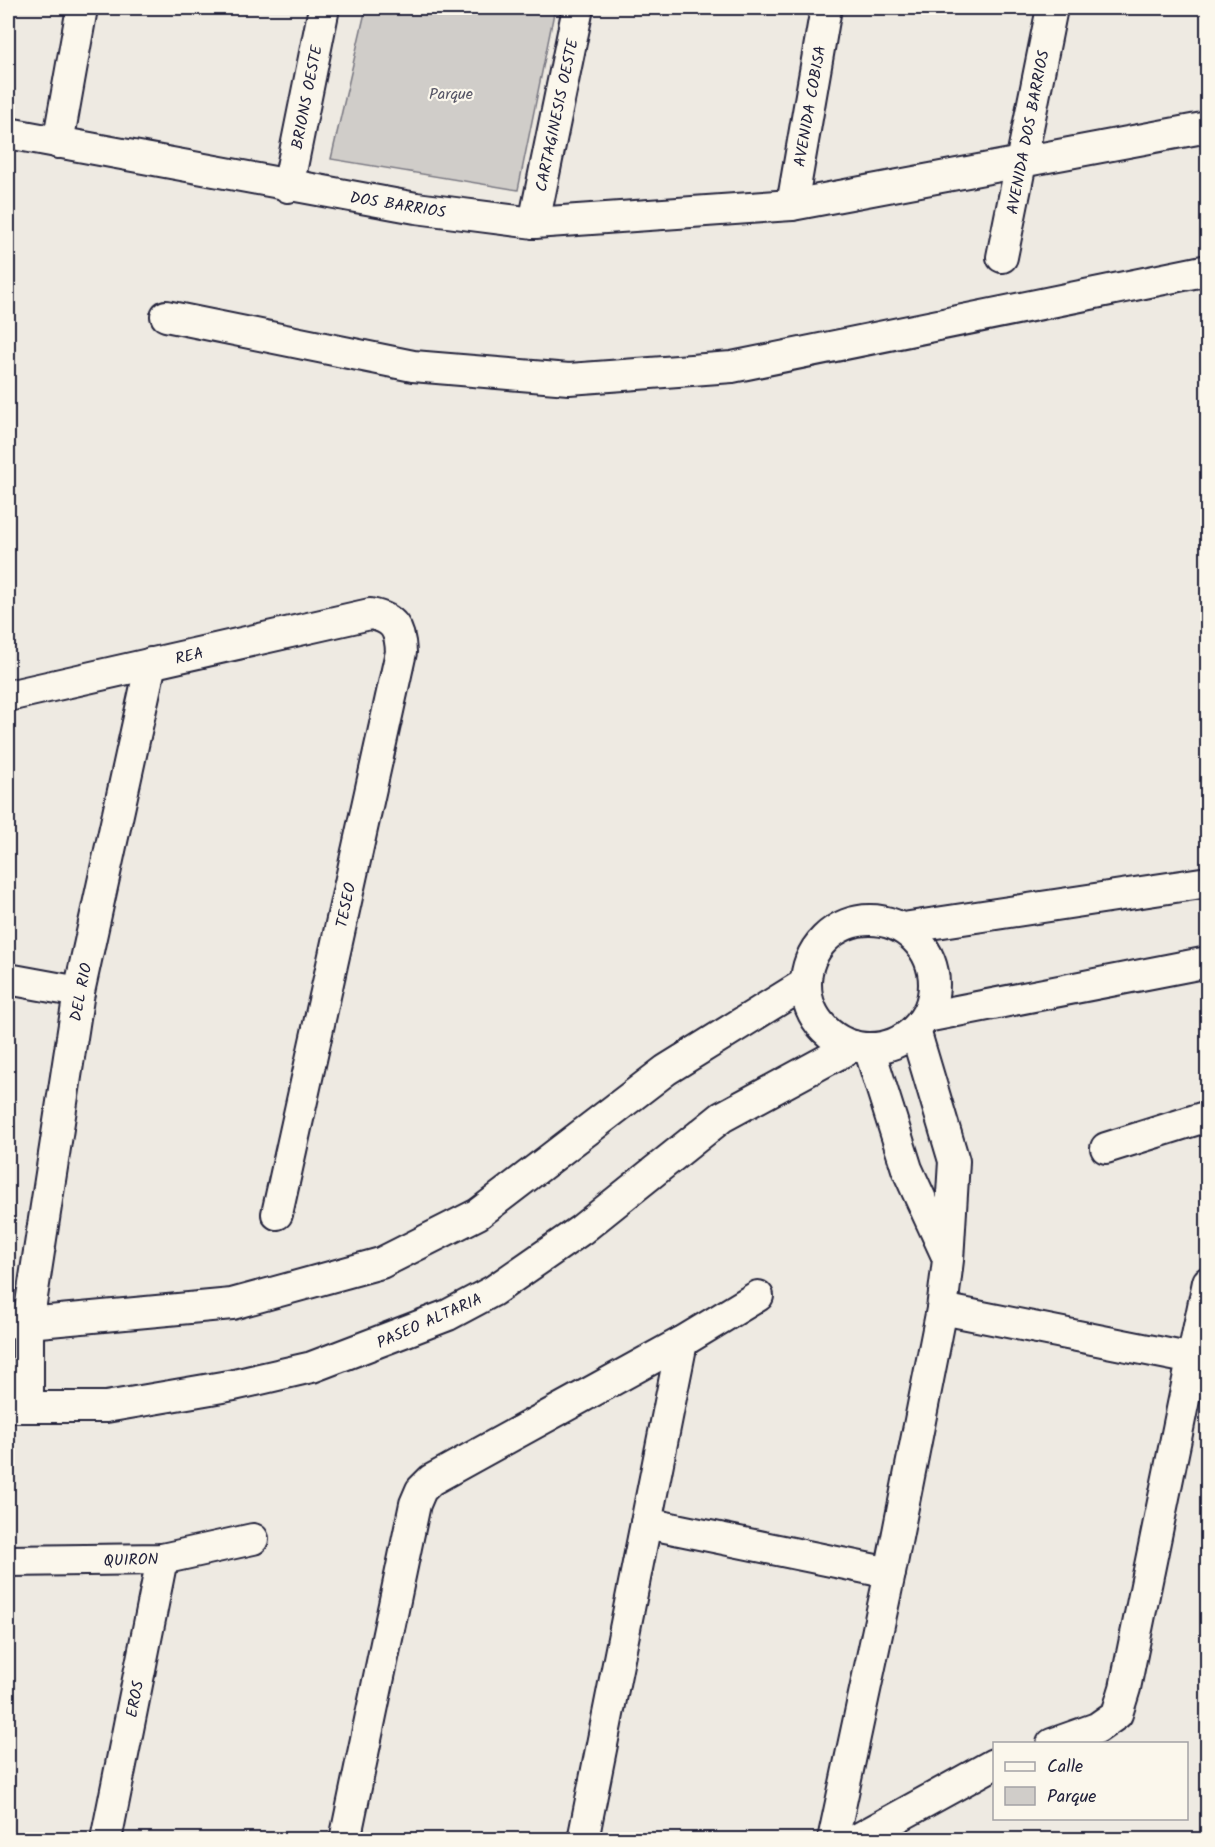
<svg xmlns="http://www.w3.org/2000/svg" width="1215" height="1847" font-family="Kalam,sans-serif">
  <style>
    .green { fill: #d0cdc9; stroke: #797882; stroke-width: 1.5 }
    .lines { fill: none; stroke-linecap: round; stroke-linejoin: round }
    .street-casing { stroke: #22223b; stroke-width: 34 }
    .street { stroke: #fbf7ec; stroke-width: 30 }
    .labels { text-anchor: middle; stroke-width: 4.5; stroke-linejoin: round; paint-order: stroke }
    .park-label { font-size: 16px; fill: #565566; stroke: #fbf7ec }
    .street-label { font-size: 16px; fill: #22223b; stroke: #fbf7ec }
  </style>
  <rect width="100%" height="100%" fill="#eeeae2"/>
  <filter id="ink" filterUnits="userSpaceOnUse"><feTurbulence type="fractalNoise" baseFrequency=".0167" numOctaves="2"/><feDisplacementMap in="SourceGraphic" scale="12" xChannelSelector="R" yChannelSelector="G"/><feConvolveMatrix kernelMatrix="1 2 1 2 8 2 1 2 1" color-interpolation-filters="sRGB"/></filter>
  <g filter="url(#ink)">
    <!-- green -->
    <path class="green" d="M 366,8 L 555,8 L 518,190 L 331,159 Z"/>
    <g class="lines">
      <!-- street casing -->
      <g class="street-casing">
        <g id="street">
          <path d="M 8,133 L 416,208 L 534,223 L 792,205 L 1208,127"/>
          <path d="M 58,143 L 82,8"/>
          <path d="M 288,187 L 324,8"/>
          <path d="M 792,205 L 826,8"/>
          <path d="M 534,223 L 578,8"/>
          <path d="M 1002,257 L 1052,8"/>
          <path d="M 166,316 L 413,366 L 569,379 L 732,367 L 1208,270"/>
          <path d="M 8,696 L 370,614 C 394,618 400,629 401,652 L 277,1214"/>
          <circle cx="870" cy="984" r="64"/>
          <path d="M 903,928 L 1208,882"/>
          <path d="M 8,979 L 79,992"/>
          <path d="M 926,1017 L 1208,962"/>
          <path d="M 869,1048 L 907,1169 L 946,1254"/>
          <path d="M 1106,1148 L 1208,1116"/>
          <path d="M 942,1309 L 1193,1359"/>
          <path d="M 8,1322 L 28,1323 L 232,1304 L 381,1263 L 478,1214 L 666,1070 L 806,983"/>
          <path d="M 8,1407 L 106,1407 L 234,1385 L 312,1367 L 448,1315 L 493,1291 L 581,1230 L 722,1117 L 853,1046"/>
          <path d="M 28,1407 L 28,1323 L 79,992 L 151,663"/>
          <path d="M 646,1523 L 890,1573"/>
          <path d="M 8,1561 L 162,1559 L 253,1539"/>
          <path d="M 1052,1744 L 1097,1728 L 1117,1714 L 1125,1688 L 1208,1282"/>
          <path d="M 106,1840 L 162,1559"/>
          <path d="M 345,1840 L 415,1504 L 421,1490 L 431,1480 L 682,1342 L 758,1296"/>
          <path d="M 583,1840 L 682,1342"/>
          <path d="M 833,1840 L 890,1573 L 942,1309 L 948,1260 L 954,1161 L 915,1030"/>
          <path d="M 856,1840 L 994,1764"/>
        </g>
      </g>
      <!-- street -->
      <use href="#street" class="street"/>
    </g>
  </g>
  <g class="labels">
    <!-- park labels -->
    <g class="park-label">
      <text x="451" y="99">Parque</text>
    </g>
    <!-- street labels -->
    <g class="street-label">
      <text transform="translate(306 97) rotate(-79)" y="6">BRIONS OESTE</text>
      <text transform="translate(809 106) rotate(-80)" y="6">AVENIDA COBISA</text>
      <text transform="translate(556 115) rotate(-78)" y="6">CARTAGINESIS OESTE</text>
      <text transform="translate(1027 132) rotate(-79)" y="6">AVENIDA DOS BARRIOS</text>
      <text transform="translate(398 204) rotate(9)" y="6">DOS BARRIOS</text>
      <text transform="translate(189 655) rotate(-13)" y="6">REA</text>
      <text transform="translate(345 905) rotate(-78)" y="6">TESEO</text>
      <text transform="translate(80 992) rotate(-79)" y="6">DEL RIO</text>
      <text transform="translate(429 1320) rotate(-24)" y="6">PASEO ALTARIA</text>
      <text transform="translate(131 1559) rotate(-2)" y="6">QUIRON</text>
      <text transform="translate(134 1699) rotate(-79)" y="6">EROS</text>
    </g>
  </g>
  <!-- margin -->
  <rect width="1215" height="1847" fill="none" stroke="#fbf7ec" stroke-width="30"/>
  <rect x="15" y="15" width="1185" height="1817" fill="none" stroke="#22223b" stroke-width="2" filter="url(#ink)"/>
  <!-- legend -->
  <rect x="993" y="1742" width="195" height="78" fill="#fbf7ec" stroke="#a4a2a5" stroke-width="1.5"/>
  <rect x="1005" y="1762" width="30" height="9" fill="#fbf7ec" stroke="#a4a2a5" stroke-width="1.5"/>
  <text x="1047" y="1772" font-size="18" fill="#22223b">Calle</text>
  <rect x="1005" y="1787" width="30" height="18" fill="#d0cdc9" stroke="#a4a2a5" stroke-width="1.5"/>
  <text x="1047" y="1802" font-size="18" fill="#22223b">Parque</text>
</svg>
